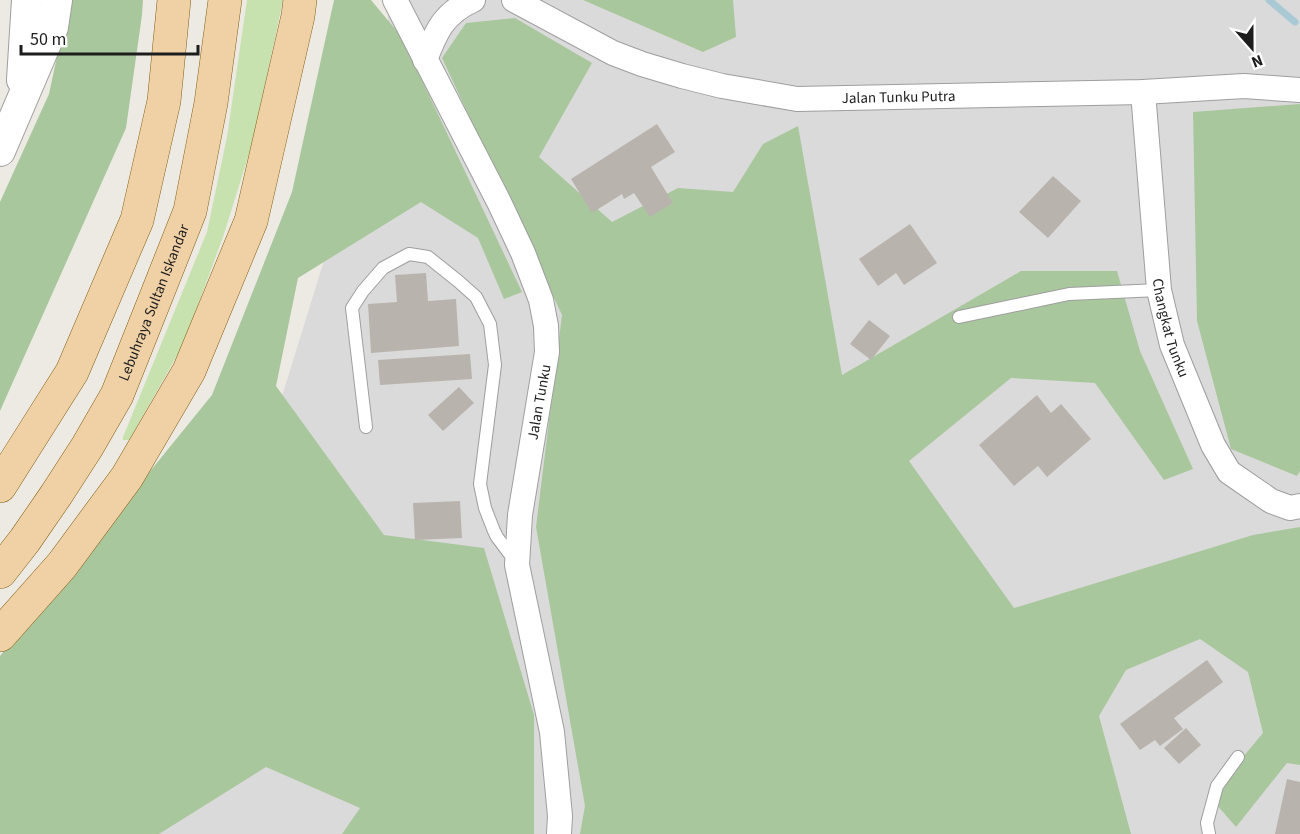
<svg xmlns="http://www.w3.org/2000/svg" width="1300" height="834" font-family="'Source Sans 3',sans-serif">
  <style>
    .residential { fill: #dbdada }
    .grass { fill: #c7e1af }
    .forest { fill: #a9c79d }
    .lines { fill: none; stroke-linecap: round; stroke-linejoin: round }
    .stream { stroke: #a9cad5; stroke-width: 7 }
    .building { fill: #b9b3ad }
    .service-casing { stroke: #9e9e9e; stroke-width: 14 }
    .minor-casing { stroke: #9e9e9e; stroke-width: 26 }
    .tertiary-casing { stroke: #9e9e9e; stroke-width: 32 }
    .primary-casing { stroke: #836012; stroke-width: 34 }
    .service { stroke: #fff; stroke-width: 12 }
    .minor { stroke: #fff; stroke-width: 24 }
    .tertiary { stroke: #fff; stroke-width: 30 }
    .primary { stroke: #f0d1a6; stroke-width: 33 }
    .labels { text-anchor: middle; stroke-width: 6; stroke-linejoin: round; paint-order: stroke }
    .street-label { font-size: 15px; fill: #1d1d1d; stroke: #fff }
  </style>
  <rect width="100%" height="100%" fill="#edeae4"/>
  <!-- residential -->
  <path class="residential" d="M 390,0 L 1300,0 L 1300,834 L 0,834 L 0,746 L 93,648 L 283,393 L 382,73 Z"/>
  <!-- grass -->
  <path class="grass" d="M 247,0 L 283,0 L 253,141 L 223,237 L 183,345 L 129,440 L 123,440 L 123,437 L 207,232 L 227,137 Z"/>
  <!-- forest -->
  <g class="forest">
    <path d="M 69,0 L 143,0 L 142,15 L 126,128 L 0,411 L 0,202 L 49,94 Z"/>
    <path d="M 334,0 L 371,0 L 401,36 L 522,292 L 504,299 L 478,238 L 421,202 L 298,278 L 276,386 L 384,535 L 484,548 L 534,715 L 534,834 L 342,834 L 360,808 L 266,767 L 159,834 L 0,834 L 0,656 L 212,395 L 292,192 Z"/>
    <path d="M 583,0 L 733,0 L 736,37 L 703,52 Z"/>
    <path d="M 515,18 L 592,63 L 539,157 L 612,222 L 678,188 L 733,192 L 763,144 L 798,126 L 842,375 L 1021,271 L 1117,271 L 1140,351 L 1193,469 L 1164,480 L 1095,383 L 1011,378 L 909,461 L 1014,608 L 1253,535 L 1300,527 L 1300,765 L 1287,763 L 1236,827 L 1216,804 L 1232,770 L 1263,733 L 1248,672 L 1200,639 L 1126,670 L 1099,716 L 1131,834 L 580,834 L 585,806 L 536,527 L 562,315 L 442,58 L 466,23 Z"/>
    <path d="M 1300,104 L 1300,471 L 1297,476 L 1231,449 L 1197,321 L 1193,112 Z"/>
  </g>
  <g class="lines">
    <!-- stream -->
    <path class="stream" d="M 1269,0 L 1295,22"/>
  </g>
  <!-- building -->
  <g class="building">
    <path d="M 657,124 L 675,152 L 651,167 L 673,203 L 650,217 L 634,193 L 624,199 L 622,194 L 592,213 L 571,179 Z"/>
    <path d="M 1053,176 L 1081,201 L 1048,238 L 1019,212 Z"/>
    <path d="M 910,224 L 937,263 L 904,285 L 896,273 L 878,286 L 859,259 Z"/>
    <path d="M 426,273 L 428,301 L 456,299 L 459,346 L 371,353 L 368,304 L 397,302 L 395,275 Z"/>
    <path d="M 869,320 L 890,336 L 871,360 L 850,344 Z"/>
    <path d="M 470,354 L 472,379 L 380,385 L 378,360 Z"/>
    <path d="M 459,387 L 474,403 L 443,431 L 428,415 Z"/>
    <path d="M 1037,395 L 1051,413 L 1061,404 L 1091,439 L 1047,477 L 1038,466 L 1014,486 L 979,445 Z"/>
    <path d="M 460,501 L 462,538 L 415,540 L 413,503 Z"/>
    <path d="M 1207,660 L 1223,682 L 1174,718 L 1183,729 L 1160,746 L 1155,740 L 1140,750 L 1120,724 Z"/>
    <path d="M 1186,728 L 1201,745 L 1179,764 L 1164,748 Z"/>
    <path d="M 1287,779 L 1300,782 L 1300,834 L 1275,834 Z"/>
  </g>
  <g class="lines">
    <!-- service casing -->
    <g class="service-casing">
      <g id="service">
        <path d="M 959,317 L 1069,294 L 1159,290"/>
        <path d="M 366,427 L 352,308 L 363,291 L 383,268 L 409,254 L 428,257 L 458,281 L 476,297 L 490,324 L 495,365 L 480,484 L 485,508 L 494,531 L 497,537 L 515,561"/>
        <path d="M 1209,834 L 1207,823 L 1217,786 L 1238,757"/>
      </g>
    </g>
    <!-- minor casing -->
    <g class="minor-casing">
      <g id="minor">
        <path d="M 395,0 L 499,202 L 523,253 L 541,300 L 546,326 L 547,352 L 520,515 L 517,565 L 552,732 L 560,816 L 559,834"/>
        <path id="s1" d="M 514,0 L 613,53 L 642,64 L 682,76 L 722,86 L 797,99 L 1143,92 L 1244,86 L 1300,90"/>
        <path d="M 425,60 C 436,31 444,13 473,0"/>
        <path id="s2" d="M 1143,92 L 1159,290 L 1172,345 L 1213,445 L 1229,472 L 1271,501 L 1290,508 L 1300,506"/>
      </g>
    </g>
    <!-- tertiary casing -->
    <g class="tertiary-casing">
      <g id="tertiary">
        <path d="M 22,80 L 27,0"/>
        <path d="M 0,151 L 53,27 L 57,0"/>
      </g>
    </g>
    <!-- primary casing -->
    <g class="primary-casing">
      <g id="primary">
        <path d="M 0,486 L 72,372 L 137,220 L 164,101 L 174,0"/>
        <path id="s3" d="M 0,572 L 25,540 L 56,495 L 87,447 L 117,395 L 154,302 L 190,211 L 211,103 L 225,0"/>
        <path d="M 0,635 L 62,565 L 127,477 L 189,371 L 251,221 L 298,16 L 300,0"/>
      </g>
    </g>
    <!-- service -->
    <use href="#service" class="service"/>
    <!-- minor -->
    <use href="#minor" class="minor"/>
    <!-- tertiary -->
    <use href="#tertiary" class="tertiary"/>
    <!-- primary -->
    <use href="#primary" class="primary"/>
  </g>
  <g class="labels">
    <!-- street labels -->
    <g class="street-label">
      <text dy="5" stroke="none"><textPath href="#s1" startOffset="404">Jalan Tunku Putra</textPath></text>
      <text dy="5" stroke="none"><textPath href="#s3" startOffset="312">Lebuhraya Sultan Iskandar</textPath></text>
      <text dy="5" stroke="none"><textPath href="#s2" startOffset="238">Changkat Tunku</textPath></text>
      <text transform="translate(539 402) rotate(-80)" y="5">Jalan Tunku</text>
    </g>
  </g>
  <!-- north arrow -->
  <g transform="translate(1252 48) rotate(159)" stroke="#ffffff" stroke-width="4.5" paint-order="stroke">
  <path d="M0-4.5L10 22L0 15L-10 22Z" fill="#1d1d1d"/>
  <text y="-9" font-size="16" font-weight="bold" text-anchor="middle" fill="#1d1d1d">N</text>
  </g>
  <!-- scale -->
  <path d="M21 45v9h177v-9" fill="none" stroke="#1d1d1d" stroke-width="3"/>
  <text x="30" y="45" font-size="18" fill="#1d1d1d" stroke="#ffffff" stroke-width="4.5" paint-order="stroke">50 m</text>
</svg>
